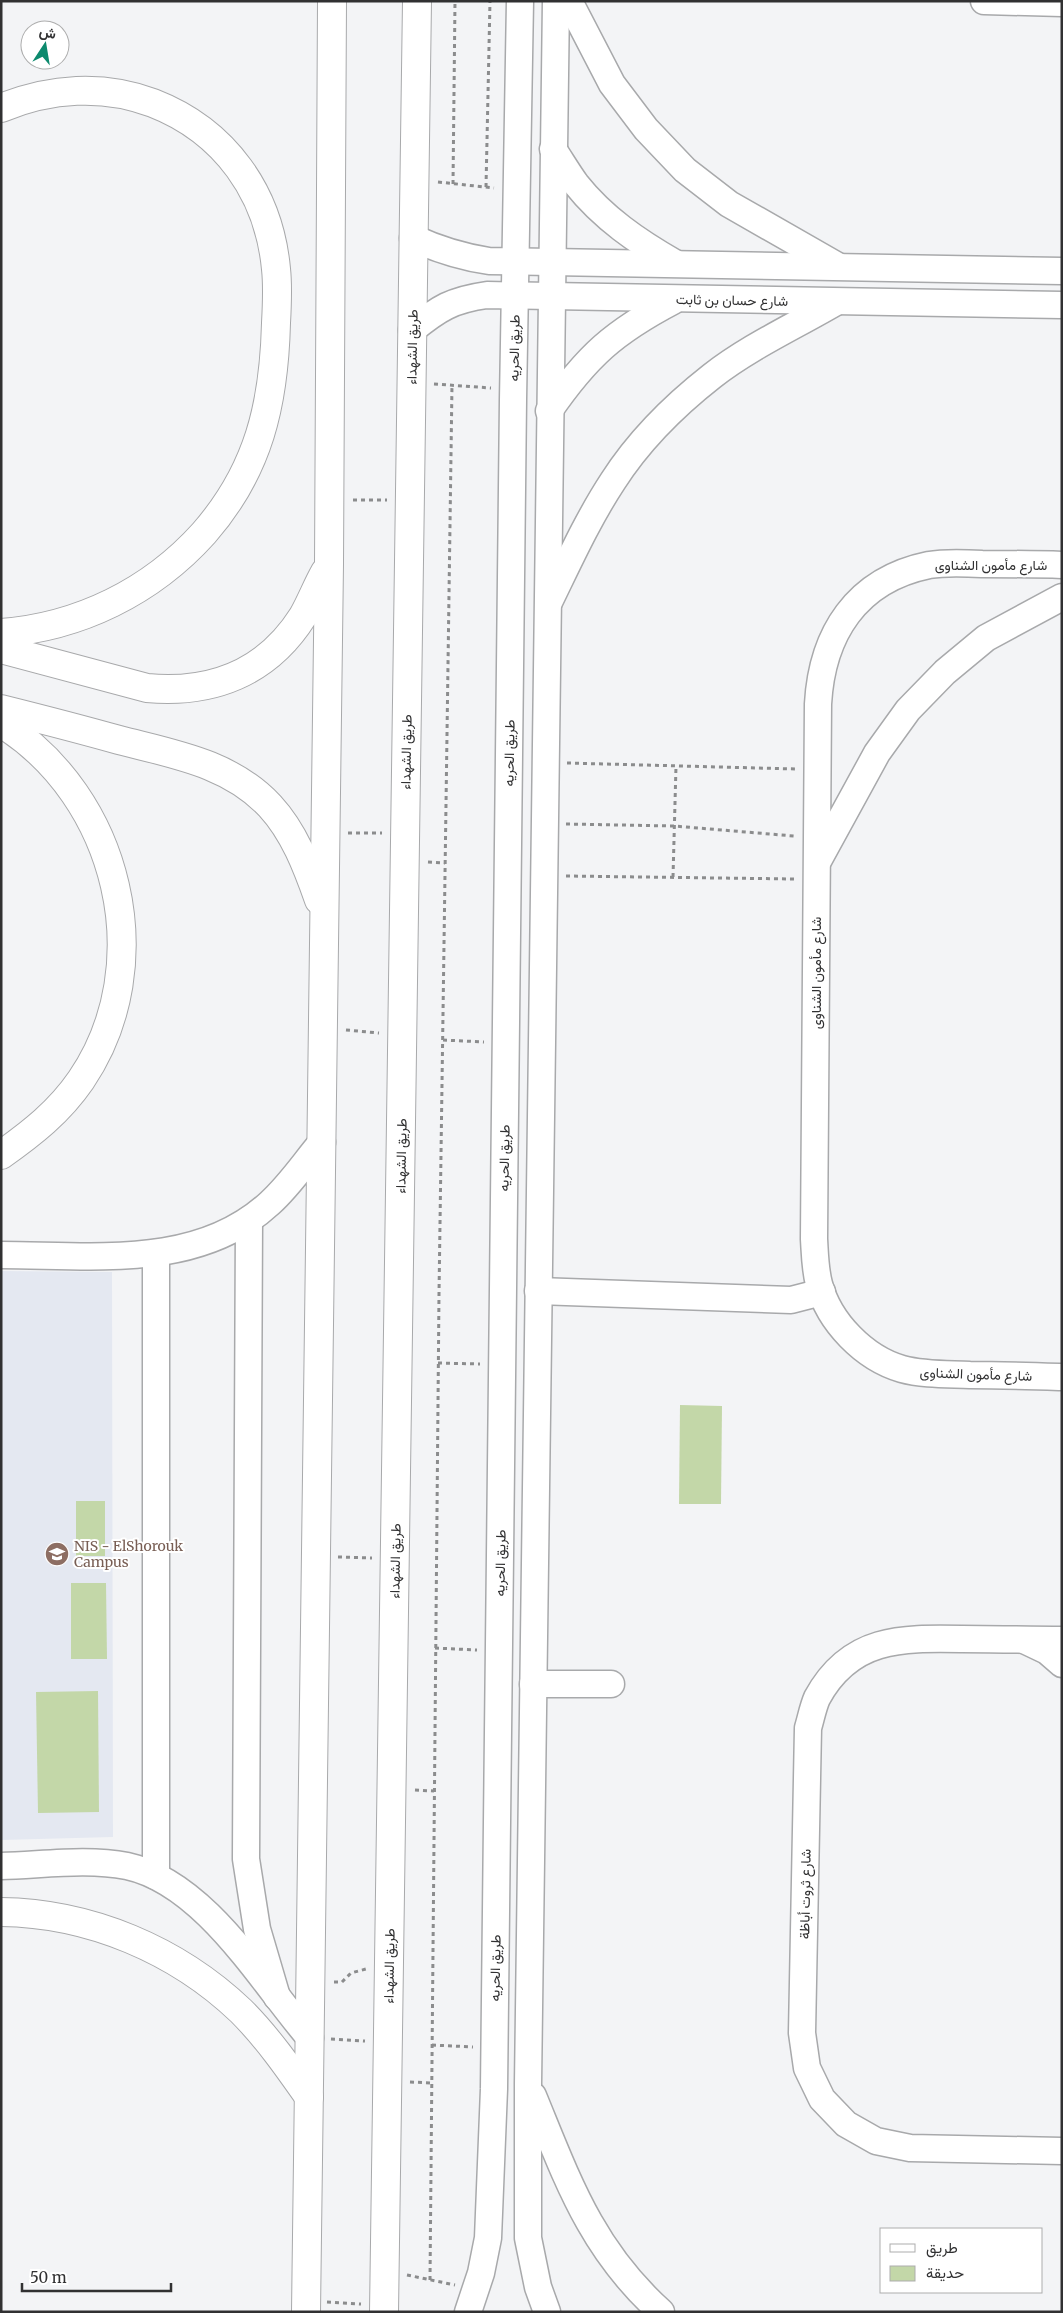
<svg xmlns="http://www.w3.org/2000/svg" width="1063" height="2313" font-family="Merriweather,Vazirmatn,serif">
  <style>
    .built { fill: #e4e8f1 }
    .green { fill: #c3d7a8 }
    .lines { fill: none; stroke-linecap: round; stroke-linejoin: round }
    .minor-casing { stroke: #a8a9ab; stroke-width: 29 }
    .major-casing { stroke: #a8a9ab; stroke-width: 30 }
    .highway-casing { stroke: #a8a9ab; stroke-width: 30 }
    .path { stroke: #8b8c8d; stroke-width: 3; stroke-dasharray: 4 4; stroke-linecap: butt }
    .minor { stroke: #fff; stroke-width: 26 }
    .major { stroke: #fff; stroke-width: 28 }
    .highway { stroke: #fff; stroke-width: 28 }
    .labels { text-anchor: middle; stroke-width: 4; stroke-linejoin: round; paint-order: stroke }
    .street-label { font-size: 14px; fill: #313132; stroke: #fff }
    .education-label { font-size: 14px; fill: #785e54; stroke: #fff; text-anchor: start }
  </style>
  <rect width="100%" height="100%" fill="#f3f4f6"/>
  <!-- built -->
  <path class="built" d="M 1,1271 L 112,1272 L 113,1837 L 1,1840 Z"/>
  <!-- green -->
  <g class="green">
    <path d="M 680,1405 L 722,1406 L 721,1504 L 679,1504 Z"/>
    <rect x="76" y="1501" width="29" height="55"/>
    <path d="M 71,1583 L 106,1583 L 107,1659 L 71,1659 Z"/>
    <path d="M 98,1691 L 99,1812 L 38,1813 L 36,1692 Z"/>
  </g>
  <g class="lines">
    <!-- minor casing -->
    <g class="minor-casing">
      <g id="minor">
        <path d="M 569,1 L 612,84 L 646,129 L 685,170 L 729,204 L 836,265"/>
        <path d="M 984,1 L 1062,3"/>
        <path d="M 553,149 C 561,161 568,173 576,184 C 603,218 638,242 675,263"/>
        <path d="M 413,238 C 439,250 462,257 489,261 L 1062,271"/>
        <path d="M 412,330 C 439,308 452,300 487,295 L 1062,305"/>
        <path d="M 549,411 C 587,356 614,332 673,301"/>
        <path d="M 1062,565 C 1035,564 1009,564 982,564 C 965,563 946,562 929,565 C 856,580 822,634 818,704 L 814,1239 C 815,1255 815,1269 819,1284 C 829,1322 864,1358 902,1369 C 924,1375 947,1374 970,1375 C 1001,1375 1031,1376 1062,1377"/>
        <path d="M 549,602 C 569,561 588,519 613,481 C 638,442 675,405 712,376 C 749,347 795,326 836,302"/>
        <path d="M 819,859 L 877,753 L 908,710 L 945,672 L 986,638 L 1062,597"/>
        <path d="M 249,1220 L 246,1859 L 257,1929 L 277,1997"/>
        <path d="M 1,1255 C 92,1255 198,1270 270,1203 C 290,1185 305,1162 322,1142"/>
        <path d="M 538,1291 L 791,1300 L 822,1292"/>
        <path d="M 1062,1640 C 1029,1640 995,1639 962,1639 C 901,1638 850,1637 817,1698 C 813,1707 811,1718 808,1728 L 802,2033 L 807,2068 L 822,2099 L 846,2124 L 876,2141 L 910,2148 L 1062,2151"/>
        <path d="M 1026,1641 L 1047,1651 L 1062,1664"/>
        <path d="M 533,1684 L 611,1684"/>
        <path d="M 1,1866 C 42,1865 87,1858 127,1866 C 205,1883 261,1981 310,2038"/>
        <path d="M 156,1876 L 156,1253"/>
        <path d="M 533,2096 C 568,2181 591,2249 661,2312"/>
        <path d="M 468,2312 L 481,2273 L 488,2238 L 494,2089 L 513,400 L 520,1"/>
        <path d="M 547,2312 L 538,2287 L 528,2238 L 528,2084 L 556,1"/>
      </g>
    </g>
    <!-- major casing -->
    <g class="major-casing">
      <g id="major">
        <path d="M 1,649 L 147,688 C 212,694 267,673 303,616 C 311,602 317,586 325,572"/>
        <path d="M 1,709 C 41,719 80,729 119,740 C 173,754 230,763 270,806 C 294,832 307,866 319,900"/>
        <path d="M 306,2312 L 329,564 L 332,1"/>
        <path d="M 384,2312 L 417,1"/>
      </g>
    </g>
    <!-- highway casing -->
    <g class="highway-casing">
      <g id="highway">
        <path d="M 1,108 C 50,88 103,84 153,103 C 225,131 269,193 276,269 C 278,287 277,305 276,323 C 274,404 259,470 204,533 C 151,592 79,627 1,633"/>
        <path d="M 1,723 C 119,796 160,964 81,1080 C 59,1112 32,1133 1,1155"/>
        <path d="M 1,1912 C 90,1913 177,1950 241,2011 C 267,2037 288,2067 309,2097"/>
      </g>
    </g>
    <!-- path -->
    <g class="path">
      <path d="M 438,182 L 494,188"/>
      <path d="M 453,184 L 455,1"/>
      <path d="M 486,187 L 490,1"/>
      <path d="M 434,384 L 491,388"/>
      <path d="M 353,500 L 387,500"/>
      <path d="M 567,763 L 796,769"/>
      <path d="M 566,824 L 674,826 L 794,836"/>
      <path d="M 348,833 L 382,833"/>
      <path d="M 428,862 L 445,863"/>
      <path d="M 566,876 L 795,879"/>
      <path d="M 673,877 L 676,766"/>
      <path d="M 346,1030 L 379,1033"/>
      <path d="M 443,1040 L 484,1042"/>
      <path d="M 438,1363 L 480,1364"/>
      <path d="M 338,1557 L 372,1558"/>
      <path d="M 435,1648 L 477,1650"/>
      <path d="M 415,1790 L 434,1791"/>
      <path d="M 334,1982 L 342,1982 L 351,1973 L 366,1969"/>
      <path d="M 331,2039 L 365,2041"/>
      <path d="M 432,2045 L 473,2047"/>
      <path d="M 410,2082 L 432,2083"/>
      <path d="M 407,2275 L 455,2285"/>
      <path d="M 430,2280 L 439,1294 L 452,385"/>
      <path d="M 327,2302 L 361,2304"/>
    </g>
    <!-- minor -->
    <use href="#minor" class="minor"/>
    <!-- major -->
    <use href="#major" class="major"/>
    <!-- highway -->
    <use href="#highway" class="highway"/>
  </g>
  <!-- icons -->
  <defs>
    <g id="school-disc" transform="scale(1.25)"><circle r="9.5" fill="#8d6e63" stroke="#fff"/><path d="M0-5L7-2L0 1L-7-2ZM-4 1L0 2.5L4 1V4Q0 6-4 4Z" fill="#fff"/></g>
  </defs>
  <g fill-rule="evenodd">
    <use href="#school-disc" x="57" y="1554"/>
  </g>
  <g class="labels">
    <!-- street labels -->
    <g class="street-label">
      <text transform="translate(732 300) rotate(1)" y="5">شارع حسان بن ثابت</text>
      <text transform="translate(412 347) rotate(-89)" y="5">طريق الشهداء</text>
      <text transform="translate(514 348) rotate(-89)" y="5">طريق الحريه</text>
      <text x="991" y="570">شارع مأمون الشناوى</text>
      <text transform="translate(406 752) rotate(-89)" y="5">طريق الشهداء</text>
      <text transform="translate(509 753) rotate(-89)" y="5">طريق الحريه</text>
      <text transform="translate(816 973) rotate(-90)" y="5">شارع مأمون الشناوى</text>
      <text transform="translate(401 1156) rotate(-89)" y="5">طريق الشهداء</text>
      <text transform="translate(504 1158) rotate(-89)" y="5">طريق الحريه</text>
      <text transform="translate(976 1374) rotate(2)" y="5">شارع مأمون الشناوى</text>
      <text transform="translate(395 1561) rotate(-89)" y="5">طريق الشهداء</text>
      <text transform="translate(500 1563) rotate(-89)" y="5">طريق الحريه</text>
      <text transform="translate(805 1894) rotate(-89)" y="5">شارع ثروت أباظة</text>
      <text transform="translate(389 1966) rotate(-89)" y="5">طريق الشهداء</text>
      <text transform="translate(495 1968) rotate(-89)" y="5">طريق الحريه</text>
    </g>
    <!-- education labels -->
    <g class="education-label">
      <text x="74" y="1551">NIS - ElShorouk<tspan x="74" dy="16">Campus</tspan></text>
    </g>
  </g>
  <!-- border -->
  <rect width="1063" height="2313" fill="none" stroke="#313132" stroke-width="5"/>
  <!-- legend -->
  <rect x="880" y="2228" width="162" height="65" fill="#ffffff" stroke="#adadad"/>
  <rect x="890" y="2244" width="25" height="8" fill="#ffffff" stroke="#adadad"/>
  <text x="926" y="2253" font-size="15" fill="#313132">طريق</text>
  <rect x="890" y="2266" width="25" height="15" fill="#c3d7a8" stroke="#adadad"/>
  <text x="926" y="2278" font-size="15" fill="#313132">حديقة</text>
  <!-- north arrow -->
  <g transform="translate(45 45) rotate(12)"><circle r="24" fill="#ffffff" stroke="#adadad"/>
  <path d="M0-4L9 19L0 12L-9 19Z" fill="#0d8a6e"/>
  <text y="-8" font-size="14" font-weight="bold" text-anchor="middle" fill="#313132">ش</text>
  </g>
  <!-- scale -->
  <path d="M22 2283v8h149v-8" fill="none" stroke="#313132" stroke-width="2.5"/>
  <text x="30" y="2283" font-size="15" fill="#313132" stroke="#ffffff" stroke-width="4" paint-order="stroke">50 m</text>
</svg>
